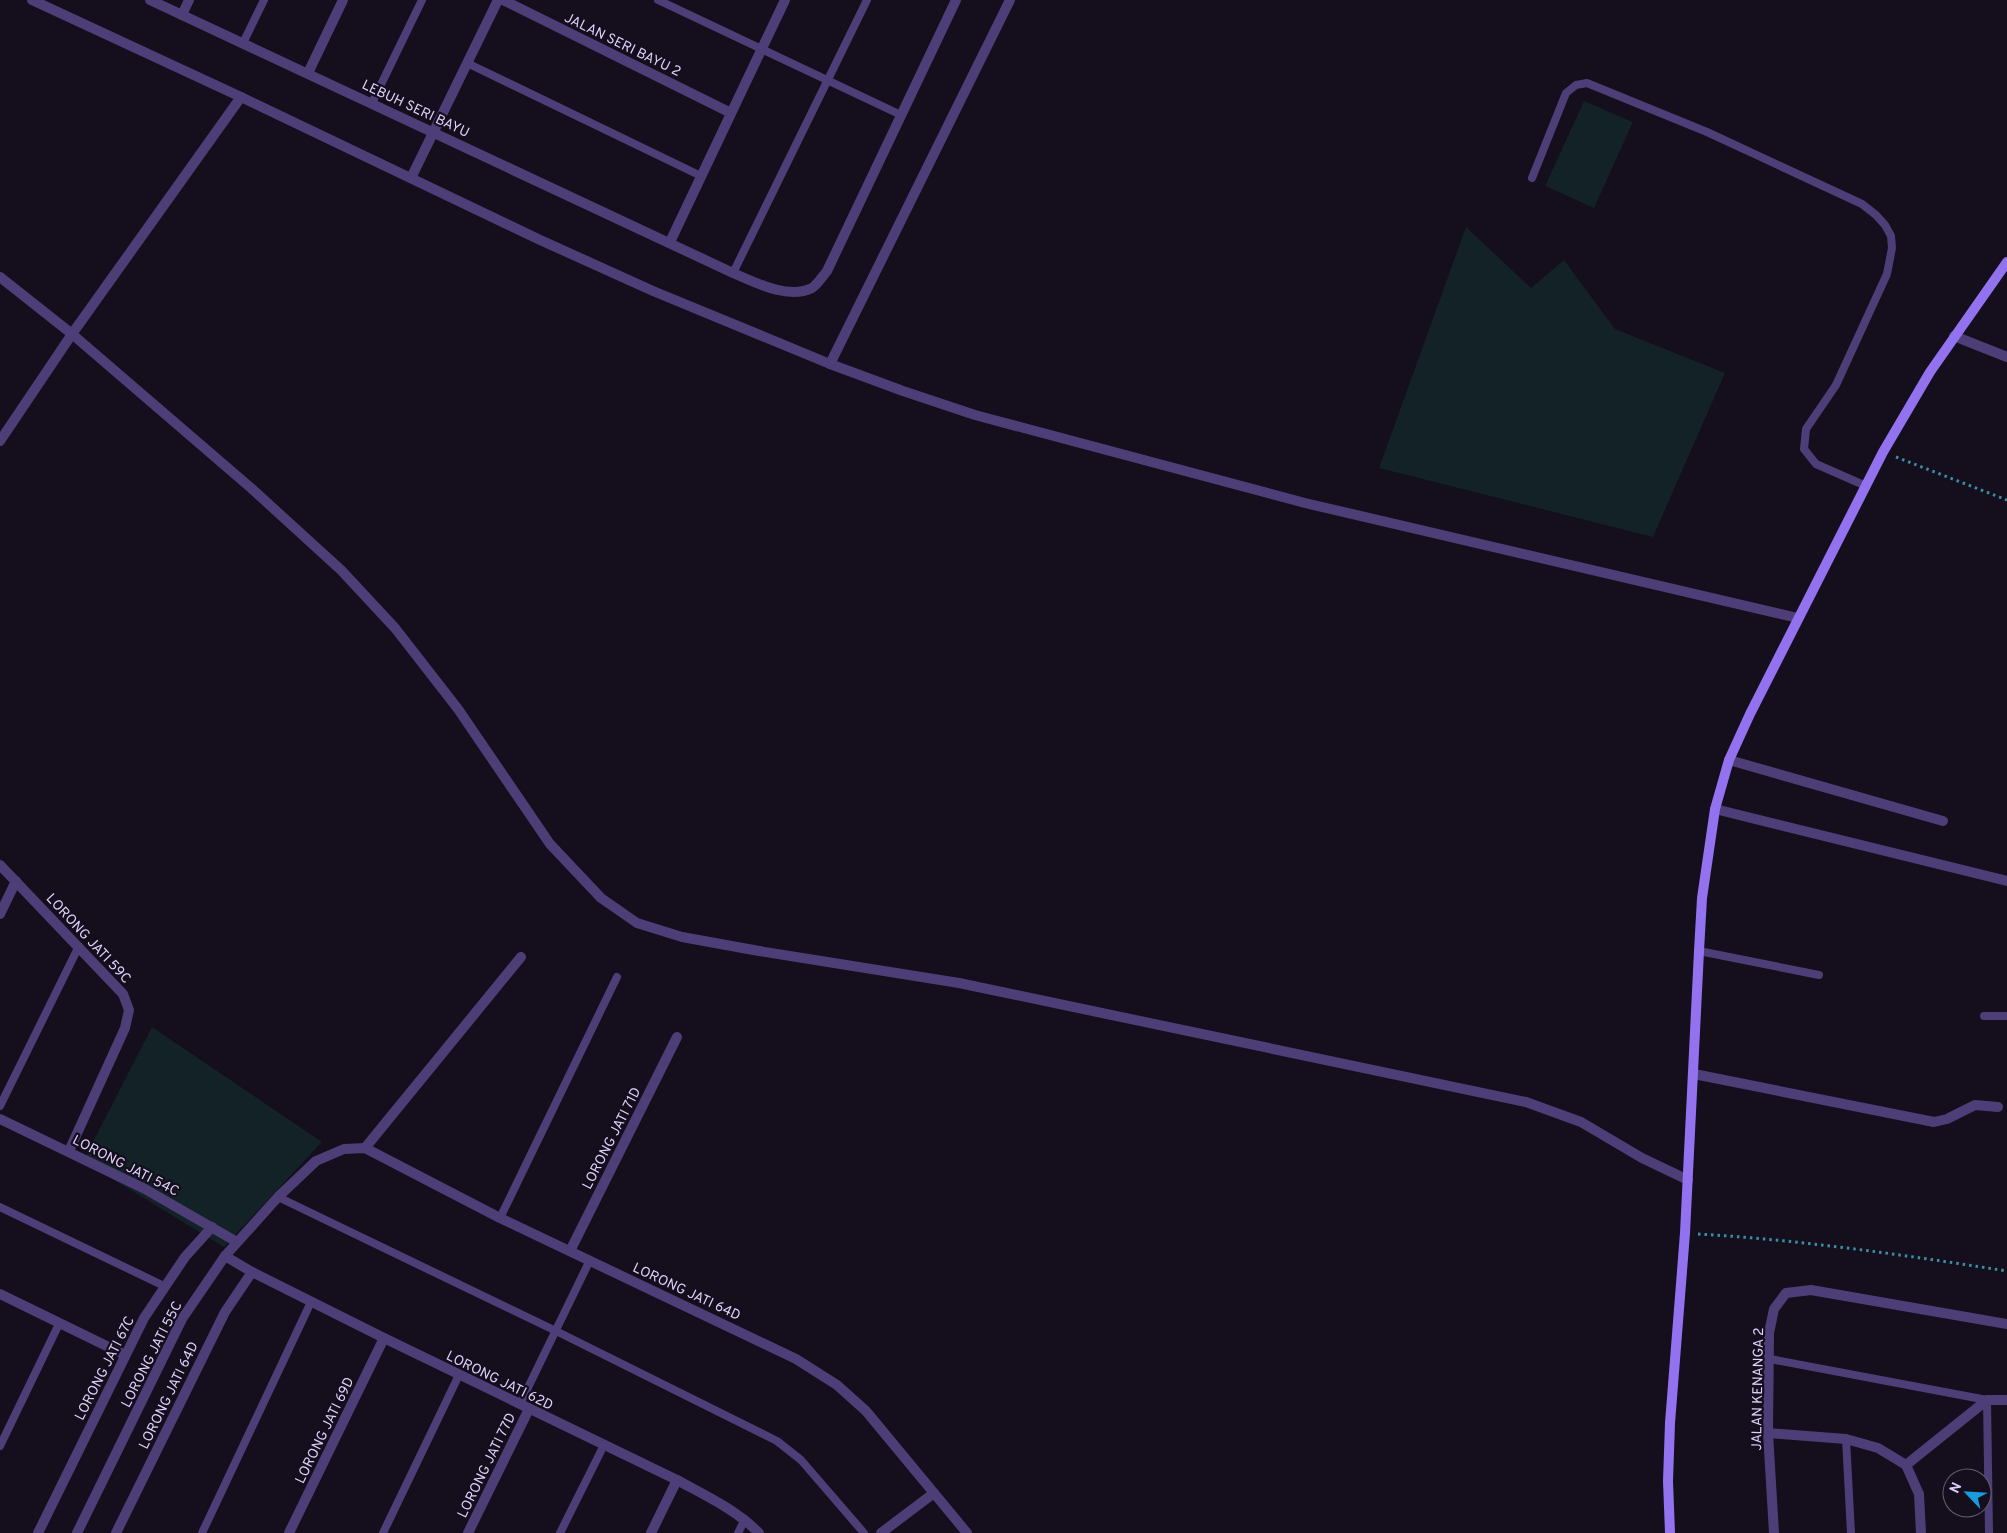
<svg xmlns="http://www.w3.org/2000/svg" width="2007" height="1533" font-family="Overpass,sans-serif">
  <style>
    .green { fill: #122226 }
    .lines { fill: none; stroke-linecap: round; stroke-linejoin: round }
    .path { stroke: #3a90a3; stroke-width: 3; stroke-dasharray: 2.5 4; stroke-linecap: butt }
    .lane { stroke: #4e3e77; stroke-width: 8 }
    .street { stroke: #4e3e77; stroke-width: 10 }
    .secondary { stroke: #9272ef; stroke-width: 10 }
    .labels { text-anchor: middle; stroke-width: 4.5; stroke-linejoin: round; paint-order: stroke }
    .street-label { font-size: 14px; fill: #ded0fa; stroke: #140e1d }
  </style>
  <rect width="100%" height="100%" fill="#140e1d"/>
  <!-- green -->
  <g class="green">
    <path d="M 1584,101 L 1633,122 L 1594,208 L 1545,186 Z"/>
    <path d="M 1466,227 L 1531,288 L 1564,260 L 1615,329 L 1725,373 L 1653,537 L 1379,468 Z"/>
    <path d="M 152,1027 L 322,1142 L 224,1247 L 83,1161 Z"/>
  </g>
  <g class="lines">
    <!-- path -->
    <g class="path">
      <path d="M 1896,457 L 2007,500"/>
      <path d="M 1698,1234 C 1802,1240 1904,1255 2007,1271"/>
    </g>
    <!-- lane -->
    <g class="lane">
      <path d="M 658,0 L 901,115"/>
      <path d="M 243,43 L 264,0"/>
      <path d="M 467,63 L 701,176"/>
      <path d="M 372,103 L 422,0"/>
      <path d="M 1532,178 L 1566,93 L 1576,85 L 1587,83 L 1707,132 L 1862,204 L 1876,215 L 1885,225 L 1891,236 L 1892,248 L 1887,274 L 1836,385 L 1806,429 L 1804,449 L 1816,464 L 1866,486"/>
      <path d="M 733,273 L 867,0"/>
      <path d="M 1699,951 L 1819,975"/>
      <path d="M 1984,1016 L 2007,1016"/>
      <path d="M 0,1106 L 79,946"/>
      <path d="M 278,1197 L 556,1331 L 777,1441 L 801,1460 L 864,1533"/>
      <path d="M 0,1207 L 164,1286"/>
      <path d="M 500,1218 L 617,977"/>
      <path d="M 1770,1359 L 1987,1400 L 1989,1533"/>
      <path d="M 520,1404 L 590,1260"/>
      <path d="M 1846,1439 L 1851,1533"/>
      <path d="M 0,1446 L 59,1324"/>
      <path d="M 202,1533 L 311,1302"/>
      <path d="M 383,1533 L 459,1375"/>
      <path d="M 560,1533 L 604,1445"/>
      <path d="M 738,1533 L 745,1519"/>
    </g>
    <!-- street -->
    <g class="street">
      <path d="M 32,0 L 241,97 L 538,239 L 653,291 L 830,364 L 903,391 L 975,415 L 1305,503 L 1798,618"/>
      <path d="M 150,0 L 733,273 C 754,282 788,300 812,288 C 817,285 823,276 827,271 L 956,0"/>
      <path d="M 503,0 L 731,113"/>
      <path d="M 182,15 L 189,0"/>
      <path d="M 308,73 L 343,0"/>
      <path d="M 411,178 L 498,0"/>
      <path d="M 670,242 L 785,0"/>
      <path d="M 0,277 L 72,334 L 251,488 L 341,570 L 395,628 L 458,709 L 550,844 L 601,898 L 637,923 L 682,937 L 759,951 L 959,983 L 1526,1102 L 1581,1122 L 1642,1158 L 1688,1180"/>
      <path d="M 1954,336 L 2007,357"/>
      <path d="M 830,364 L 1010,0"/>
      <path d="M 0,441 L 72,334 L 241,97"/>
      <path d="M 1729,760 L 1943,821"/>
      <path d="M 1715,809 L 2007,881"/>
      <path d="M 0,865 L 123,994 L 129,1010 L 125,1028 L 69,1151"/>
      <path d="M 0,914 L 16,881"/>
      <path d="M 1694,1074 L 1934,1122 L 1947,1119 L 1975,1105 L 1998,1107"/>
      <path d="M 0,1119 L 145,1189 L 237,1242"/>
      <path d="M 365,1148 L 521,957"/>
      <path d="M 570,1251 L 677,1037"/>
      <path d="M 225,1256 L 252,1272 L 384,1338 L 677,1480 C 706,1496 735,1509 759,1533"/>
      <path d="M 0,1294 L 125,1355"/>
      <path d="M 1768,1433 L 1846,1439 L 1878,1448 L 1906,1465 L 1919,1494 L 1921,1533"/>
      <path d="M 1906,1465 L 1987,1400 L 2007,1400"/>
      <path d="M 38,1533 L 144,1318 L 185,1257 L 212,1227"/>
      <path d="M 77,1533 L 182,1319 L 225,1256 L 278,1197 L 316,1161 L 344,1149 L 365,1148 L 500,1218 L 796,1359 L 837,1385 L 866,1411 L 967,1533"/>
      <path d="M 116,1533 L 225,1312 L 252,1272"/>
      <path d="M 289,1533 L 384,1338"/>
      <path d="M 468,1533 L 529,1409"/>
      <path d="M 651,1533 L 677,1480"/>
      <path d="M 881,1533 L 934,1493"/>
      <path d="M 1774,1533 L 1768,1433 L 1769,1333 L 1774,1309 L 1786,1293 L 1811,1290 L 2007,1324"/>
    </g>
    <!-- secondary -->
    <path class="secondary" d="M 1670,1533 L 1668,1481 L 1670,1423 L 1685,1233 L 1699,951 L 1702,898 L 1715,809 L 1729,760 L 1750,714 L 1883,452 L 1930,372 L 2007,262"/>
  </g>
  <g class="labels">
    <!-- street labels -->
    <g class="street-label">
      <text transform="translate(623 44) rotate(26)" y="5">JALAN SERI BAYU 2</text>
      <text transform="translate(416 108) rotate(25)" y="5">LEBUH SERI BAYU</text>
      <text transform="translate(89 938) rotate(47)" y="5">LORONG JATI 59C</text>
      <text transform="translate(611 1138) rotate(-63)" y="5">LORONG JATI 71D</text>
      <text transform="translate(126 1165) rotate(27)" y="5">LORONG JATI 54C</text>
      <text transform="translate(687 1291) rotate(25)" y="5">LORONG JATI 64D</text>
      <text transform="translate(151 1354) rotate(-63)" y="5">LORONG JATI 55C</text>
      <text transform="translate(104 1368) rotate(-63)" y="5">LORONG JATI 67C</text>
      <text transform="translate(500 1380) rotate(26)" y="5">LORONG JATI 62D</text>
      <text transform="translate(1757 1389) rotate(-89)" y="5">JALAN KENANGA 2</text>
      <text transform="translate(168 1395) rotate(-64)" y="5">LORONG JATI 64D</text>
      <text transform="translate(324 1430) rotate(-64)" y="5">LORONG JATI 69D</text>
      <text transform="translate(486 1465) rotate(-64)" y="5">LORONG JATI 77D</text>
    </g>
  </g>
  <!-- north arrow -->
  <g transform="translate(1967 1493) rotate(295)"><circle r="24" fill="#140e1d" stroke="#655c75"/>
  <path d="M0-4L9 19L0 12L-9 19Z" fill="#199bdc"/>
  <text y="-8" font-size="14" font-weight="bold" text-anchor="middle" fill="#ded0fa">N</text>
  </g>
</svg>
